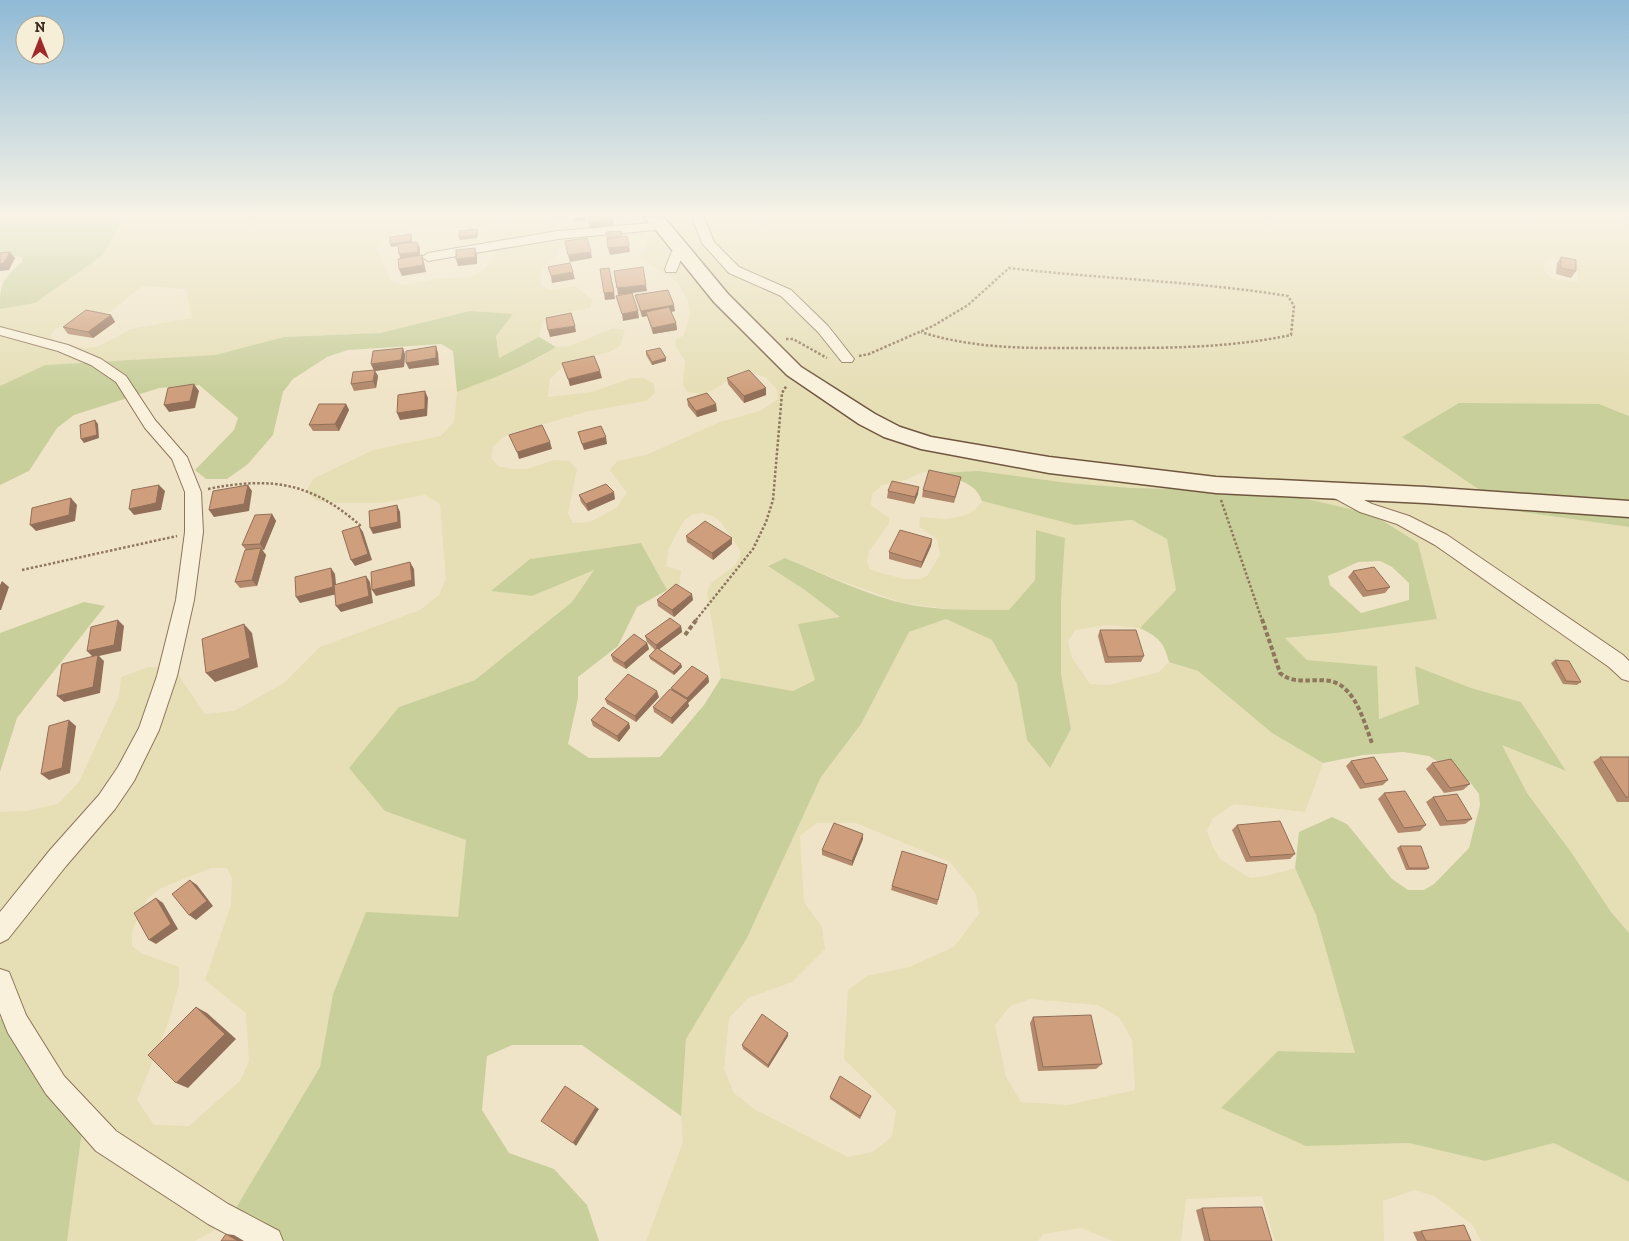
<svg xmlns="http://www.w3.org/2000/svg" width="1629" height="1241" font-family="'Zilla Slab',serif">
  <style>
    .farmland { fill: #e6deb5; fill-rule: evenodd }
    .green { fill: #c9cf9b; fill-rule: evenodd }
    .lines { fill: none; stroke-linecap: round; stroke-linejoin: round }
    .street-casing { stroke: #8d765c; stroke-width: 2 }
    .secondary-casing { stroke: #6f573f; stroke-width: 3 }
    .path-far1 { stroke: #8d765c; stroke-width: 2.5; stroke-dasharray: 2.5 2; stroke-linecap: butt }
    .path { stroke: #8d765c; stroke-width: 4; stroke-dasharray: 4.5 2.5; stroke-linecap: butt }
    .street { fill: #faf1dc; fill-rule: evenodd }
    .secondary { fill: #faf1dc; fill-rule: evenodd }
    .wall { fill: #b2896c }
    .shaded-wall { fill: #916f58 }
    .building { fill: #cf9f7d; stroke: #916f58 }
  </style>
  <rect width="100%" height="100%" fill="#f0e4c8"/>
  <!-- farmland -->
  <g class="farmland">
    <path d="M 117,217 L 560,217 L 553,227 L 557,233 L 584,233 L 579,239 L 560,248 L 552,261 L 544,266 L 540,279 L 541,286 L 551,290 L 575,286 L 593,301 L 590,308 L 552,315 L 542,322 L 539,337 L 499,358 L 496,336 L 471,311 L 380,333 L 284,337 L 215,355 L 45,365 L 0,386 L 0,309 L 17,305 L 119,223 ZM 477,228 L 500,237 L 500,245 L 484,270 L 470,277 L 436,279 L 405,285 L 392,282 L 376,249 L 382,240 L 397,233 L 415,230 ZM 142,286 L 186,289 L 192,318 L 131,329 L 97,347 L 86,348 L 56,342 L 51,336 L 53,331 L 70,321 L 95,314 L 109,313 Z"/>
    <path d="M 644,217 L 1629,217 L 1629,416 L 1599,404 L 1509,510 L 1629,527 L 1629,933 L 1611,912 L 1571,852 L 1527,793 L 1502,745 L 1565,771 L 1521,702 L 1471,688 L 1415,666 L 1419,704 L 1378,719 L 1377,666 L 1307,660 L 1285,638 L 1336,633 L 1436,619 L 1418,543 L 1272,491 L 1131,488 L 924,472 L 905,480 L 882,485 L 872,494 L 871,505 L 889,518 L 889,524 L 869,551 L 867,562 L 870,569 L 877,572 L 904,579 L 920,579 L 927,576 L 940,555 L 937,539 L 919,527 L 920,517 L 946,519 L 963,516 L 975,510 L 982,501 L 1075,525 L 1132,520 L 1167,539 L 1176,590 L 1140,628 L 1107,625 L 1075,630 L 1068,642 L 1072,658 L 1090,684 L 1109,685 L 1159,672 L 1169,662 L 1198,671 L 1272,733 L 1323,763 L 1305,812 L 1234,804 L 1213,818 L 1207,831 L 1212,845 L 1220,859 L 1250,878 L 1266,876 L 1295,868 L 1316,915 L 1355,1053 L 1278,1051 L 1306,1146 L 1409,1143 L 1485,1161 L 1554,1143 L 1629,1182 L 1629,1241 L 1481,1241 L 1472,1224 L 1434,1196 L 1414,1190 L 1383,1201 L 1384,1241 L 1275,1241 L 1262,1196 L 1186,1199 L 1181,1241 L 1113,1241 L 1081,1228 L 1043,1234 L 1038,1241 L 646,1241 L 683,1142 L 681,1116 L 686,1039 L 747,938 L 821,777 L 861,724 L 909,632 L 946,619 L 992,640 L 1017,684 L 1027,740 L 1049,768 L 1071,729 L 1061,674 L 1061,601 L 1065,538 L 1036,531 L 1035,580 L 1009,610 L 956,610 L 902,603 L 836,579 L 785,558 L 768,565 L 805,590 L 841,618 L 815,680 L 793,691 L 721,678 L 707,593 L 710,584 L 735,565 L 740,557 L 740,550 L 720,521 L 713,516 L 702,513 L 691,515 L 683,522 L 669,548 L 666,566 L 681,571 L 679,589 L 667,590 L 641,543 L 530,559 L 492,591 L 532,596 L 594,569 L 572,602 L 475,680 L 399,707 L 385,811 L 466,840 L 458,917 L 333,994 L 320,1067 L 227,1223 L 195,1241 L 67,1241 L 84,1117 L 17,1024 L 0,1019 L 0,812 L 26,811 L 58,804 L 79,782 L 119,696 L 121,677 L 149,667 L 173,667 L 205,714 L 234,711 L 284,683 L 320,647 L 420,610 L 439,595 L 446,579 L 440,504 L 425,495 L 381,503 L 337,503 L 317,501 L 306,492 L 313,479 L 373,450 L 441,436 L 454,422 L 457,392 L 515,369 L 539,358 L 556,347 L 570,346 L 613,328 L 625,330 L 620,346 L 609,352 L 568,363 L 558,371 L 550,379 L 548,397 L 592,392 L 631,378 L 644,378 L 654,384 L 655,393 L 646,401 L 589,411 L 516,432 L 502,438 L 493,447 L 491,458 L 498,466 L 512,469 L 527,469 L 554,460 L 569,461 L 577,469 L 568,513 L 573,523 L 590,522 L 616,508 L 627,493 L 610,470 L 617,461 L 646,455 L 720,422 L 760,411 L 778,399 L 777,390 L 766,377 L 743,371 L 713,390 L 701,394 L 687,392 L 683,385 L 685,361 L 676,347 L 675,340 L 684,335 L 690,314 L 688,301 L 677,282 L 641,259 L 652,226 ZM 1554,258 L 1576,263 L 1578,282 L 1553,279 L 1545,272 L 1543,263 ZM 817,823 L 856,823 L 950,862 L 976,894 L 979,914 L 954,947 L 909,967 L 867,976 L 848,990 L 844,1059 L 896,1111 L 892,1137 L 872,1152 L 848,1157 L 754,1109 L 734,1093 L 724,1069 L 729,1018 L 748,998 L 792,982 L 825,949 L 822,927 L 804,902 L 800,836 ZM 211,868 L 227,868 L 232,878 L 231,905 L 205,980 L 246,1013 L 249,1061 L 240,1081 L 189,1126 L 154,1125 L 137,1100 L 169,1021 L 179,984 L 179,967 L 141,953 L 132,946 L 132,931 L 147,899 L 161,888 ZM 1030,999 L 1098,1005 L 1119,1017 L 1132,1040 L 1135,1090 L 1068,1105 L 1021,1102 L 1006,1077 L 995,1025 L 1010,1006 Z"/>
  </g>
  <!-- green -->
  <g class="green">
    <path d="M 0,217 L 117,217 L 120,223 L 103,255 L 35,303 L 0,309 C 0,283 2,280 22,262 L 22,257 L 0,254 Z"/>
    <path d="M 470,311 L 513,314 L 496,336 L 499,358 L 539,337 L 556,347 C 525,367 491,379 457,392 L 453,351 L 441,344 L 348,350 L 327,357 L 293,379 L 283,392 L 273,435 L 248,464 L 227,479 L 206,479 L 195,470 L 234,430 L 238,418 L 199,385 L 159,388 L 74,415 L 57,428 L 29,471 L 0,485 L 0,386 L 45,365 L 215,355 L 284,337 L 380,333 Z"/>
    <path d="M 1459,403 L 1599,404 L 1629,416 L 1629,527 L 1509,510 L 1402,437 Z"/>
    <path d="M 979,471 L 1068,483 L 1131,488 L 1272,491 L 1372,514 L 1418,543 L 1437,619 L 1336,633 L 1285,638 L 1307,660 L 1377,666 L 1379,719 L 1419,704 L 1415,666 L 1471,688 L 1521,702 L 1566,771 L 1502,745 L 1527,793 L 1571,852 L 1611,912 L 1629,933 L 1629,1182 L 1554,1143 L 1485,1161 L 1409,1143 L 1306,1146 L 1221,1108 L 1278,1051 L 1355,1053 L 1316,915 L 1295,868 L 1299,832 L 1332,817 L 1347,824 L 1392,879 L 1408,890 L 1424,890 L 1434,884 L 1469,848 L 1480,805 L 1479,794 L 1470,782 L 1429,756 L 1403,752 L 1363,755 L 1323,763 L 1272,733 L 1198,671 L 1169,662 C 1164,642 1158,637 1140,628 L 1176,590 L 1167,539 L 1132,520 L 1075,525 L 982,501 C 976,482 956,480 939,473 ZM 1380,561 L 1392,567 L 1409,583 L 1409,600 L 1361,613 L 1330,585 L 1328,576 L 1358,562 Z"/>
    <path d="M 1036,530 L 1065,538 L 1061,601 L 1061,674 L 1071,729 L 1050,768 L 1027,740 L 1017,684 L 992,640 L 946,619 L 909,632 L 861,724 L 821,777 L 747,938 L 686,1039 L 681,1116 L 582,1045 L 512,1045 L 487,1056 L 482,1110 L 509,1153 L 554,1169 L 587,1205 L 599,1241 L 260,1241 L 227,1223 L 320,1067 L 333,994 L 366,912 L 458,917 L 466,840 L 385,811 L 349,768 L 399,707 L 475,680 L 572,602 L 594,570 L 532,596 L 491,591 L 530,559 L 641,543 L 667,590 L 637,607 L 618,646 L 578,677 L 578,698 L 568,744 L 589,758 L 660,757 L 704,705 L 721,678 L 793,691 L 815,680 L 798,624 L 840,617 L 805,590 L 768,566 L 785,558 C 821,573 864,594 902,603 C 937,611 973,610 1009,610 L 1035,580 Z"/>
    <path d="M 84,602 L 105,606 L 17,718 L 0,772 L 0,633 Z"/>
    <path d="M 0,1019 L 17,1024 L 84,1117 L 67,1241 L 0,1241 Z"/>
  </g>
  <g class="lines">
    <!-- street casing -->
    <g class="street-casing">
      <g id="street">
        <path d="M 692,217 L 704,217 L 714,242 L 739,267 L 791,290 L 828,326 L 854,359 L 852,362 L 842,362 L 818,332 L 781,296 L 729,273 L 702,243 Z"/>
        <path d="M 662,222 L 668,226 L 666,229 L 558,239 L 428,261 L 422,257 L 428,253 L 558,231 Z"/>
        <path d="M 685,249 L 689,250 L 691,253 L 689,256 L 682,257 L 676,272 L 666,272 L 665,269 L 672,251 Z"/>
        <path d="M 0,327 L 68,345 L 101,359 L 126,376 L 155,420 L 187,457 L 201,492 L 203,532 L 194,600 L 177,676 L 159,730 L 134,781 L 115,809 L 66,866 L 8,939 L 0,943 L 0,912 L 50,850 L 99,795 L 118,767 L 139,728 L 157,676 L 176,600 L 185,532 L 185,492 L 172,459 L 145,428 L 116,382 L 91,365 L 58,351 L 0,335 Z"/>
        <path d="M 1333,484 L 1372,504 L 1409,516 L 1447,535 L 1623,655 L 1629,661 L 1629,681 L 1622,679 L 1609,667 L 1435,545 L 1397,524 L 1360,512 L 1327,494 L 1325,490 L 1327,486 Z"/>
        <path d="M 0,969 L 9,972 L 26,1015 L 64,1076 L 116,1131 L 228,1204 L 279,1231 L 283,1241 L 240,1241 L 208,1224 L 96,1151 L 46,1094 L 8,1033 L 0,1013 Z"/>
      </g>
    </g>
    <!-- secondary casing -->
    <g class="secondary-casing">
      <path id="secondary" d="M 643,217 L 662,217 L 668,222 L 728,294 L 801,367 L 875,414 L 900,427 L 931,437 L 1049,457 L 1216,477 L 1425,487 L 1629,501 L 1629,517 L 1425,503 L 1216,493 L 1049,473 L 921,449 L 884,437 L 859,424 L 787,375 L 714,302 L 656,230 Z"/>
    </g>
    <!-- path-far1 -->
    <g class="path-far1">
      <path d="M 786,339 L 793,339 L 827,358"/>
      <path d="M 859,356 L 869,354 L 933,326 L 968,305 L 1009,268 C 1102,279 1196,281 1288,296 L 1294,306 L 1291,335 C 1224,349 1158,348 1090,348 C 1032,348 978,350 921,332"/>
      <path d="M 208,489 C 272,476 313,483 362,527"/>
      <path d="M 1221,500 L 1262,620"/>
      <path d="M 22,570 L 177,536"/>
      <path d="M 696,620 L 753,549 L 766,522 L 773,500 L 782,393 L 787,385"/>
    </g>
    <!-- path -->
    <g class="path">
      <path d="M 1262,619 L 1280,673 C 1298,689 1325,672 1343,687 C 1359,700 1365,725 1372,743"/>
      <path d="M 685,635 L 697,619"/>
    </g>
    <!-- street -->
    <use href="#street" class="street"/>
    <!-- secondary -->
    <use href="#secondary" class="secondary"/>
  </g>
  <!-- wall -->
  <g class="wall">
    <path d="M 1561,257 L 1576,271 L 1571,278 L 1556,274 L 1557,263 Z"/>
    <path d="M 635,295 L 675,311 L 671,312 L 676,323 L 677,330 L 653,334 L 647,316 L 642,317 L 637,302 Z"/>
    <path d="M 111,315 L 115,322 L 93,338 L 68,334 L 63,327 Z"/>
    <path d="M 646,351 L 666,358 L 666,361 L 652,365 L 646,355 Z"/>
    <path d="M 405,354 L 404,367 L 375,371 L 378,376 L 376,388 L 354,391 L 351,384 L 374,370 L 371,364 Z"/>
    <path d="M 727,378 L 766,395 L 744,403 L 728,384 Z"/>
    <path d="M 687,399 L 717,411 L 697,417 L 688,406 Z"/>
    <path d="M 346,404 L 349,410 L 339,431 L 313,431 L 309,425 Z"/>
    <path d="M 960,483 L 954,503 L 922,497 L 923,490 Z"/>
    <path d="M 888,491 L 918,494 L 914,504 L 887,498 Z"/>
    <path d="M 579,495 L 615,499 L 588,511 L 581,502 Z"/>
    <path d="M 272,514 L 276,521 L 264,550 L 262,550 L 266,555 L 257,586 L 240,588 L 235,582 L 246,550 L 242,545 Z"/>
    <path d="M 686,536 L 732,544 L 713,560 L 687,542 Z"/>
    <path d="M 932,539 L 931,546 L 921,568 L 889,559 L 889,552 Z"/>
    <path d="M 1353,571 L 1390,587 L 1385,593 L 1363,597 L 1348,577 Z"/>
    <path d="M 657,600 L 693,600 L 674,617 L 658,606 Z"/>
    <path d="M 681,626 L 682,632 L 659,649 L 681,664 L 682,667 L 674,675 L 650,659 L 649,656 L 655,650 L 647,642 L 645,636 Z"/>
    <path d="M 1100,630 L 1144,656 L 1141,662 L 1105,663 L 1098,636 Z"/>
    <path d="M 647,643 L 649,649 L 626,669 L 613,661 L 611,655 Z"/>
    <path d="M 1555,660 L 1581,682 L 1577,685 L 1563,684 L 1551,663 Z"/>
    <path d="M 708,676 L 709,682 L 688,703 L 689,706 L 672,724 L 654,712 L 653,707 L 672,690 L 671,688 Z"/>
    <path d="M 659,697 L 636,722 L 607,704 L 605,699 Z"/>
    <path d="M 591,720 L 629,723 L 630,728 L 619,742 L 593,726 Z"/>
    <path d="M 1600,757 L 1629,757 L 1629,802 L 1617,802 L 1593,762 Z"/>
    <path d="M 1351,761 L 1388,780 L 1383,785 L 1360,789 L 1346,766 Z"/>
    <path d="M 1432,763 L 1470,784 L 1463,790 L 1444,793 L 1426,769 Z"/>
    <path d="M 1384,793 L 1426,825 L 1420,831 L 1398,833 L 1378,799 Z"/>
    <path d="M 1433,797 L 1472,819 L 1465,824 L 1440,826 L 1426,802 Z"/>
    <path d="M 1237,825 L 1295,854 L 1290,859 L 1246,862 L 1232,830 Z"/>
    <path d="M 863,834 L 863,839 L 852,866 L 822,855 L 822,850 Z"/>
    <path d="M 1400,846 L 1429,868 L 1426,870 L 1406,870 L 1397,848 Z"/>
    <path d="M 947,865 L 937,905 L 891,890 L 892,886 Z"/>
    <path d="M 1033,1017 L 1102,1064 L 1096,1069 L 1038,1071 L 1030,1023 Z"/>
    <path d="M 788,1036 L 768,1068 L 743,1049 L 742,1045 Z"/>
    <path d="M 871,1096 L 860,1119 L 830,1099 L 830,1097 Z"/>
    <path d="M 1202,1208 L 1272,1241 L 1204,1241 L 1196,1210 Z"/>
    <path d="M 1464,1225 L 1471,1241 L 1417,1241 L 1413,1232 Z"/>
  </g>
  <!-- shaded-wall -->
  <g class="shaded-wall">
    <path d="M 581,217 L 586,217 L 586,220 L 574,222 L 573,219 Z"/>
    <path d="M 613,219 L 614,225 L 590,229 L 589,222 Z"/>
    <path d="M 477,229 L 478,232 L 477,238 L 460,240 L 459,237 Z"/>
    <path d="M 411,234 L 412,238 L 412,244 L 391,247 L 390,244 Z"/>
    <path d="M 417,242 L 420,248 L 420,258 L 401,261 L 399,254 Z"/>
    <path d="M 629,246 L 630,252 L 610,255 L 608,248 Z"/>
    <path d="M 475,248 L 477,255 L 477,264 L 458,266 L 456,259 Z"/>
    <path d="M 10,252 L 15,258 L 9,270 L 0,271 L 0,264 Z"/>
    <path d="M 591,252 L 592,258 L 570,262 L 568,255 Z"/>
    <path d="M 422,255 L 424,262 L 426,272 L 402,276 L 399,269 Z"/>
    <path d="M 573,272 L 575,279 L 552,283 L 551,276 Z"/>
    <path d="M 646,285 L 647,291 L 618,295 L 617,288 Z"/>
    <path d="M 614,292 L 615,299 L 605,300 L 604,293 Z"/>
    <path d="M 674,305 L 675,311 L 648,316 L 646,312 L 647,316 L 642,317 L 641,311 Z"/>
    <path d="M 638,311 L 639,318 L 623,321 L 622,314 Z"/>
    <path d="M 111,315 L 115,322 L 93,338 L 88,332 Z"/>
    <path d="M 676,323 L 677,330 L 653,334 L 652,328 Z"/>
    <path d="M 575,326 L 576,332 L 550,337 L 548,330 Z"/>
    <path d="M 436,346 L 438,353 L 439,365 L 409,369 L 406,363 Z"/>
    <path d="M 403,348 L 405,354 L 404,367 L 375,371 L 378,376 L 376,388 L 373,381 L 374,371 L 371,364 Z"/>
    <path d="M 666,358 L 666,361 L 652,365 L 652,362 Z"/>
    <path d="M 600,371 L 602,378 L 570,386 L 568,379 Z"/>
    <path d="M 194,384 L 199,391 L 195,408 L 169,412 L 164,405 Z"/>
    <path d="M 766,388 L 766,395 L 744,403 L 744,396 Z"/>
    <path d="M 425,391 L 428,398 L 427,416 L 400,420 L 397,413 Z"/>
    <path d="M 346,404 L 349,410 L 339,431 L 335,424 Z"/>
    <path d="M 716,404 L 717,411 L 697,417 L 696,411 Z"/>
    <path d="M 95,420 L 98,424 L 99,438 L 84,443 L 81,439 Z"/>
    <path d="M 606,437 L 607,444 L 584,450 L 582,444 Z"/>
    <path d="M 550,442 L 552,449 L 519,459 L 517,452 Z"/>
    <path d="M 159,485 L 165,491 L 161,510 L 134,515 L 129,509 Z"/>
    <path d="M 248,485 L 252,491 L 249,511 L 214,517 L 209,510 Z"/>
    <path d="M 919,487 L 918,494 L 914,504 L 915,497 Z"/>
    <path d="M 614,492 L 615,499 L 588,511 L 586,504 Z"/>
    <path d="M 71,498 L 77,505 L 75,521 L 36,531 L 30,525 Z"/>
    <path d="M 397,505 L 400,512 L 401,528 L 373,534 L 370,528 Z"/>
    <path d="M 272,514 L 276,521 L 264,550 L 260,544 Z"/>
    <path d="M 359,526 L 363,532 L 372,560 L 355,566 L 351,560 Z"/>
    <path d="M 732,538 L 732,544 L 713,560 L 712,553 Z"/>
    <path d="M 932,539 L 931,546 L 921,568 L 922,562 Z"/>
    <path d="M 261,548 L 266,555 L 257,586 L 252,580 Z"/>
    <path d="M 410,562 L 414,569 L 415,586 L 376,596 L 372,590 Z"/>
    <path d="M 331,568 L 335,574 L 337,594 L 300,603 L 296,597 Z"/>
    <path d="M 366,576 L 370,582 L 373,603 L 341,612 L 336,606 Z"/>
    <path d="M 2,581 L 9,587 L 1,610 L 0,610 L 0,585 Z"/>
    <path d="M 692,594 L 693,600 L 674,617 L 672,610 Z"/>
    <path d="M 118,620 L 124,626 L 121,651 L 99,656 L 104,661 L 100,693 L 64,702 L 57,696 L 94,658 L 87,651 Z"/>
    <path d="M 244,624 L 252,633 L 258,667 L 215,682 L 206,673 Z"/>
    <path d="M 681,626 L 682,632 L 657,651 L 656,645 Z"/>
    <path d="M 647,643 L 649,649 L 626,669 L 624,663 Z"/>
    <path d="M 681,664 L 682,667 L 674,675 L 673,672 Z"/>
    <path d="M 708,676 L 709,682 L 688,703 L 689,706 L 672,724 L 671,718 L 687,700 L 687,698 Z"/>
    <path d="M 657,691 L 659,697 L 636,722 L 635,716 Z"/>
    <path d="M 69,720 L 76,726 L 70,773 L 49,780 L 41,774 Z"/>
    <path d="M 629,723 L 630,728 L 619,742 L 617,736 Z"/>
    <path d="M 863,834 L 863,839 L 852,866 L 852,861 Z"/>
    <path d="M 190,880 L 197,885 L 213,906 L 196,920 L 189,915 Z"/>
    <path d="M 156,898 L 163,903 L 178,929 L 156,944 L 149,940 Z"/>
    <path d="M 196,1007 L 207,1013 L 236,1039 L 188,1088 L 176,1083 Z"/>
    <path d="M 788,1033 L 788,1036 L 768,1068 L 768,1065 Z"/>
    <path d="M 596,1107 L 599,1109 L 576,1146 L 573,1143 Z"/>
    <path d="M 226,1234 L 234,1235 L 244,1241 L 238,1241 Z"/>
  </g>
  <!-- building -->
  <g class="building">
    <path d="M 588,217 L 612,217 L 613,219 L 589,222 Z"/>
    <path d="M 477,229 L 476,235 L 459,237 L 459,231 Z"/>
    <path d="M 621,231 L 622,236 L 607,238 L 606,232 Z"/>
    <path d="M 411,234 L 411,241 L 390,244 L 390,237 Z"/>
    <path d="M 627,236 L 629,246 L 608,248 L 607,239 Z"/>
    <path d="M 587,238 L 591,252 L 568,255 L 565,241 Z"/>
    <path d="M 417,242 L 418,252 L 399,254 L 398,244 Z"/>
    <path d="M 475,248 L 475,257 L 456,259 L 456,250 Z"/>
    <path d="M 10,252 L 4,263 L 0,264 L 0,253 Z"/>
    <path d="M 422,255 L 423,265 L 399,269 L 398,259 Z"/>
    <path d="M 1561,257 L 1576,260 L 1576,271 L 1561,268 Z"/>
    <path d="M 570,263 L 573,272 L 551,276 L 548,267 Z"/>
    <path d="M 643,267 L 646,285 L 617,288 L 614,271 Z"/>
    <path d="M 609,268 L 614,292 L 604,293 L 600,269 Z"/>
    <path d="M 668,290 L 674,305 L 641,311 L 635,295 Z"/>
    <path d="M 632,293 L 638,311 L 622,314 L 616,296 Z"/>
    <path d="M 669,307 L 676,323 L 652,328 L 646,312 Z"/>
    <path d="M 86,310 L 111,315 L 88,332 L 63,327 Z"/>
    <path d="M 571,313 L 575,326 L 548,330 L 546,318 Z"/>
    <path d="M 436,346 L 436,358 L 406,363 L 406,351 Z"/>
    <path d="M 403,348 L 401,360 L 371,364 L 373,351 Z"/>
    <path d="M 660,348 L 666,358 L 652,362 L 646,351 Z"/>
    <path d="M 594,356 L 600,371 L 568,379 L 562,363 Z"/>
    <path d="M 375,370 L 373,381 L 351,384 L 353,372 Z"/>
    <path d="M 749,370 L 766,388 L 744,396 L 727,378 Z"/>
    <path d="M 194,384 L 190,401 L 164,405 L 168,388 Z"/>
    <path d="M 425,391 L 425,409 L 397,413 L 398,395 Z"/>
    <path d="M 707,393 L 716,404 L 696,411 L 687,399 Z"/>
    <path d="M 319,404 L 346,404 L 335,424 L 309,425 Z"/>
    <path d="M 95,420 L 97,435 L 81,439 L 80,425 Z"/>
    <path d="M 542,425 L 550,442 L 517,452 L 509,435 Z"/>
    <path d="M 601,426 L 606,437 L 582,444 L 578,432 Z"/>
    <path d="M 929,470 L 961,477 L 955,497 L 923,490 Z"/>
    <path d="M 892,481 L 919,487 L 915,497 L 888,491 Z"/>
    <path d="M 606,484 L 614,492 L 586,504 L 579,495 Z"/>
    <path d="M 159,485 L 156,503 L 129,509 L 132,490 Z"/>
    <path d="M 248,485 L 244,504 L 209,510 L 213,491 Z"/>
    <path d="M 71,498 L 69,515 L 30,525 L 32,508 Z"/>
    <path d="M 397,505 L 398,522 L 370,528 L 369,511 Z"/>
    <path d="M 272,514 L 260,544 L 242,545 L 255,515 Z"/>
    <path d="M 705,521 L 732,538 L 712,553 L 686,536 Z"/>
    <path d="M 359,526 L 368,554 L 351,560 L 342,531 Z"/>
    <path d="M 900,530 L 932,539 L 922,562 L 889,552 Z"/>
    <path d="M 261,548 L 252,580 L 235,582 L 245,550 Z"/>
    <path d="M 410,562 L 412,580 L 372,590 L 371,572 Z"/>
    <path d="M 1374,567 L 1390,587 L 1367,591 L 1353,571 Z"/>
    <path d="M 331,568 L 333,587 L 296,597 L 295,577 Z"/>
    <path d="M 366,576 L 369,596 L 336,606 L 334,585 Z"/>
    <path d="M 676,584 L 692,594 L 672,610 L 657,600 Z"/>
    <path d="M 670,618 L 681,626 L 656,645 L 645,636 Z"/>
    <path d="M 118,620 L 114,645 L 87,651 L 91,627 Z"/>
    <path d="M 244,624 L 250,658 L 206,673 L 202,639 Z"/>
    <path d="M 1100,630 L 1136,630 L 1144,656 L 1108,657 Z"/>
    <path d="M 634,634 L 647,643 L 624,663 L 611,655 Z"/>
    <path d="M 657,648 L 681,664 L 673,672 L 649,656 Z"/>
    <path d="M 98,655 L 93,687 L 57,696 L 62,664 Z"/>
    <path d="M 1555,660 L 1569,661 L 1581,682 L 1566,681 Z"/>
    <path d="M 692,666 L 708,676 L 687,698 L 671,688 Z"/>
    <path d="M 628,674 L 657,691 L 635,716 L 605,699 Z"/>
    <path d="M 670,689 L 688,700 L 671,718 L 653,707 Z"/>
    <path d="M 603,707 L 629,723 L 617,736 L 591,720 Z"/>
    <path d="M 69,720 L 62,768 L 41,774 L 49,726 Z"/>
    <path d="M 1374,757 L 1388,780 L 1365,784 L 1351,761 Z"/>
    <path d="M 1600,757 L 1629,757 L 1629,797 L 1626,797 Z"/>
    <path d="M 1451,759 L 1470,784 L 1450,788 L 1432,763 Z"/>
    <path d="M 1405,791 L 1426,825 L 1404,828 L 1384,793 Z"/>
    <path d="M 1457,794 L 1472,819 L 1447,821 L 1433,797 Z"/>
    <path d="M 1280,821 L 1295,854 L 1250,857 L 1237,825 Z"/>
    <path d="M 834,823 L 863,834 L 852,861 L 822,850 Z"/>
    <path d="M 1400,846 L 1421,846 L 1429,868 L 1409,868 Z"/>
    <path d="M 902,851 L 947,865 L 938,900 L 892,886 Z"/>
    <path d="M 190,880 L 207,901 L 189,915 L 172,894 Z"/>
    <path d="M 156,898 L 171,924 L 149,940 L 134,913 Z"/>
    <path d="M 196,1007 L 225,1034 L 176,1083 L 148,1055 Z"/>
    <path d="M 762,1014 L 788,1033 L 768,1065 L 742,1045 Z"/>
    <path d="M 1091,1015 L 1102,1064 L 1043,1067 L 1033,1017 Z"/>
    <path d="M 840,1076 L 871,1096 L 860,1116 L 830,1097 Z"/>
    <path d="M 565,1086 L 596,1107 L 573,1143 L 541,1121 Z"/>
    <path d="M 1262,1207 L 1272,1241 L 1210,1241 L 1202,1208 Z"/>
    <path d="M 1464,1225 L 1471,1241 L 1426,1241 L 1421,1231 Z"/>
    <path d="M 226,1234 L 238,1241 L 221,1241 Z"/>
  </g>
  <!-- sky -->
  <linearGradient id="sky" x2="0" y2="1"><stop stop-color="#8fbad6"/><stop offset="0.55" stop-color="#f8f3e6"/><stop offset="1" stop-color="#f8f3e6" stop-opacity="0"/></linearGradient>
  <rect width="1629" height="391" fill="url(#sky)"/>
  <!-- north arrow -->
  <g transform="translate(40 40)"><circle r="24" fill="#f7eed8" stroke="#ada18e"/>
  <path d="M0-4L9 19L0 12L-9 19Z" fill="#9e2a2b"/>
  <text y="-8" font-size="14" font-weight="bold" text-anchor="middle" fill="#3d2e20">N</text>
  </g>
</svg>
